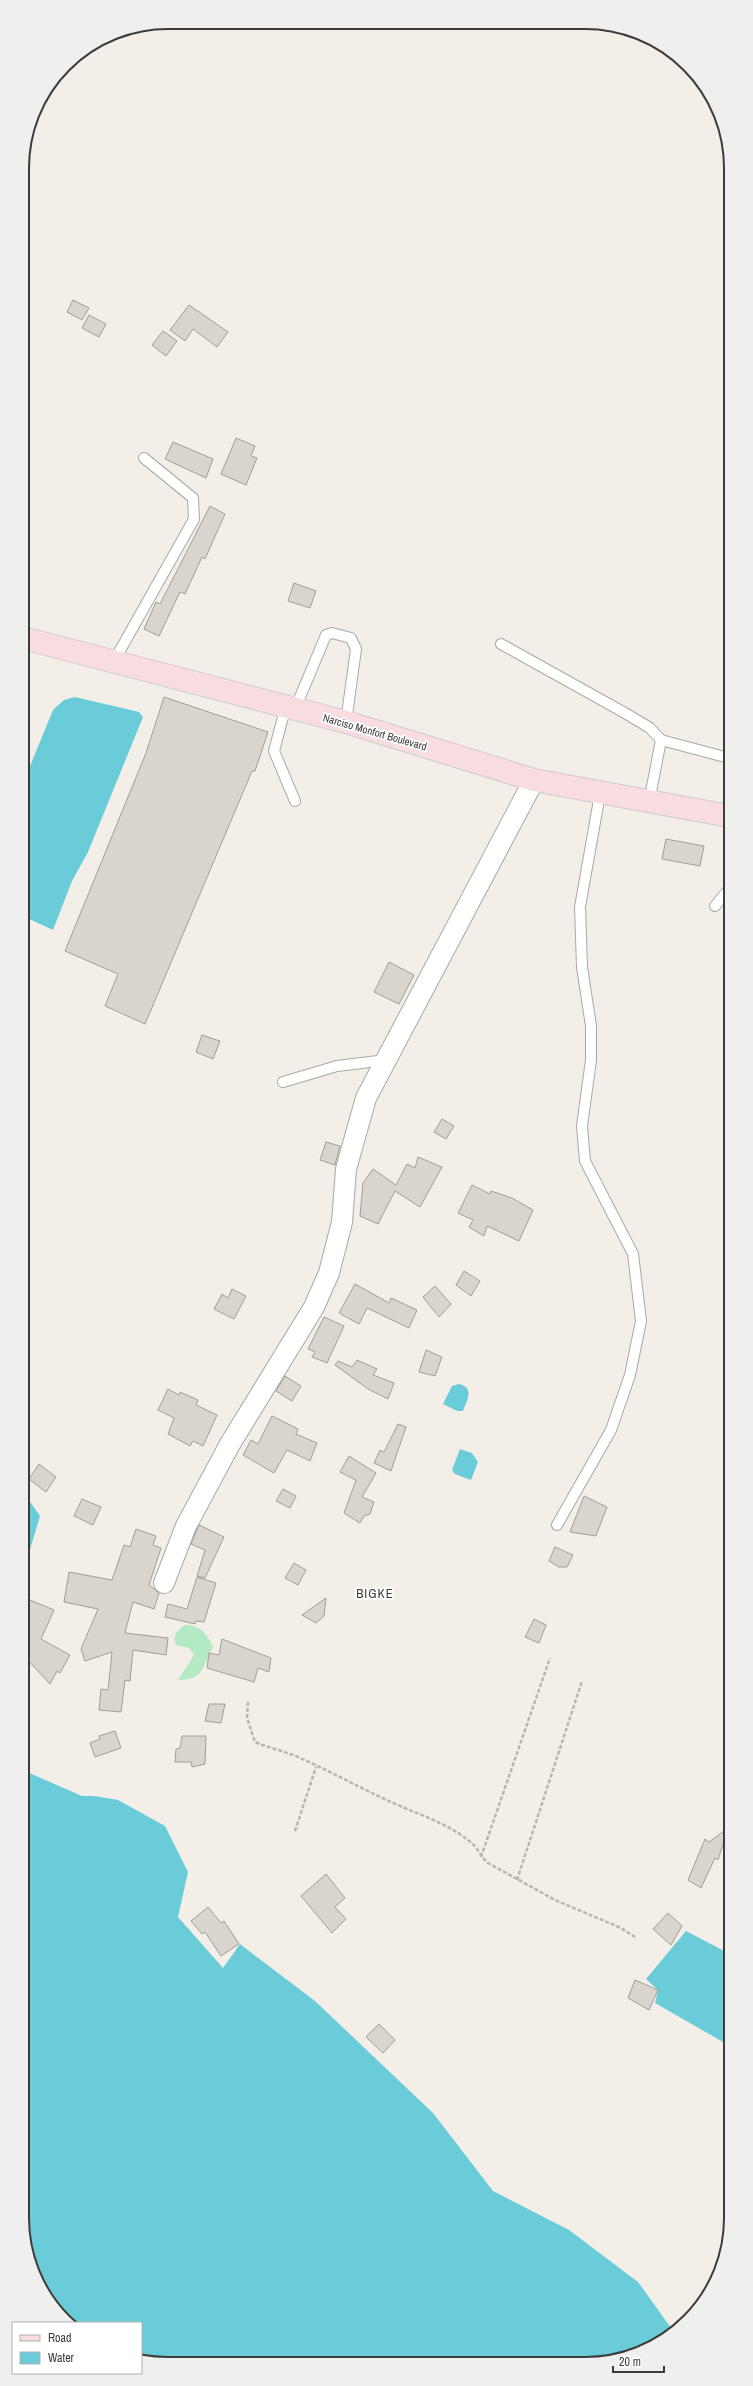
<svg xmlns="http://www.w3.org/2000/svg" width="753" height="2386" font-family="'Archivo Narrow',sans-serif">
  <style>
    .green { fill: #b3e9c3 }
    .water { fill: #6accd9 }
    .building { fill: #d9d5ce; stroke: #a19e97 }
    .lines { fill: none; stroke-linecap: round; stroke-linejoin: round }
    .lane-casing { stroke: #aba8a1; stroke-width: 12 }
    .street-casing { stroke: #aba8a1; stroke-width: 22 }
    .primary-casing { stroke: #cdcccc; stroke-width: 24 }
    .path { stroke: #b9b6b0; stroke-width: 2.5; stroke-dasharray: 4 2; stroke-linecap: butt }
    .lane { stroke: #fff; stroke-width: 10 }
    .street { stroke: #fff; stroke-width: 20 }
    .primary { stroke: #f8dce0; stroke-width: 22 }
    .labels { text-anchor: middle; stroke-width: 3.5; stroke-linejoin: round; paint-order: stroke }
    .street-label { font-size: 11px; fill: #3e3c39; stroke: #fff }
    .quarter-label { font-size: 13px; letter-spacing: 1px; fill: #3e3c39; stroke: #fff }
    .rim { fill: none; stroke: #3e3c39; stroke-width: 2 }
  </style>
  <rect width="100%" height="100%" fill="#f3efe8"/>
  <!-- green -->
  <path class="green" d="M 184,1625 C 200,1625 207,1633 213,1647 C 202,1666 205,1680 178,1680 L 194,1655 L 189,1648 L 176,1645 L 174,1640 L 176,1633 Z"/>
  <!-- water -->
  <g class="water">
    <path d="M 75,697 L 139,712 L 143,717 L 88,852 L 72,881 L 53,930 L 23,916 L 23,783 L 53,710 L 64,700 Z"/>
    <path d="M 459,1384 C 475,1388 467,1400 463,1411 L 457,1411 L 443,1404 L 452,1386 Z"/>
    <path d="M 460,1449 L 472,1453 L 478,1462 L 471,1480 L 455,1474 L 452,1470 Z"/>
    <path d="M 24,1493 L 40,1516 L 29,1553 L 24,1558 Z"/>
    <path d="M 24,1767 L 27,1772 L 82,1796 L 94,1796 L 118,1800 L 165,1826 L 188,1872 L 178,1917 L 223,1968 L 240,1944 L 315,2001 L 433,2113 L 493,2191 L 569,2230 L 638,2282 L 674,2332 L 658,2344 L 613,2361 L 141,2361 L 141,2323 L 67,2323 L 65,2321 L 37,2283 L 25,2246 Z"/>
    <path d="M 686,1931 L 730,1954 L 730,2046 L 655,2003 L 658,1990 L 646,1979 Z"/>
  </g>
  <!-- building -->
  <g class="building">
    <path d="M 73,300 L 89,308 L 82,320 L 67,312 Z"/>
    <path d="M 189,305 L 228,332 L 217,347 L 193,329 L 185,341 L 170,330 Z"/>
    <path d="M 89,315 L 106,324 L 99,337 L 82,328 Z"/>
    <path d="M 163,331 L 177,341 L 166,356 L 152,345 Z"/>
    <path d="M 236,438 L 255,446 L 251,456 L 257,458 L 246,485 L 221,474 Z"/>
    <path d="M 173,442 L 213,459 L 206,478 L 165,459 Z"/>
    <path d="M 210,506 L 225,514 L 205,559 L 202,557 L 185,594 L 180,592 L 159,636 L 144,629 L 156,602 L 160,604 Z"/>
    <path d="M 294,583 L 316,591 L 310,608 L 288,601 Z"/>
    <path d="M 164,697 L 268,732 L 255,771 L 252,771 L 145,1024 L 105,1006 L 118,974 L 65,951 L 146,753 Z"/>
    <path d="M 666,839 L 704,846 L 700,866 L 662,859 Z"/>
    <path d="M 389,962 L 414,975 L 399,1004 L 374,992 Z"/>
    <path d="M 202,1035 L 220,1041 L 213,1059 L 196,1052 Z"/>
    <path d="M 442,1119 L 454,1126 L 446,1139 L 434,1132 Z"/>
    <path d="M 326,1142 L 340,1146 L 335,1165 L 320,1160 Z"/>
    <path d="M 418,1157 L 442,1167 L 420,1207 L 395,1191 L 378,1224 L 360,1216 L 363,1183 L 373,1169 L 396,1185 L 407,1164 L 415,1168 Z"/>
    <path d="M 472,1185 L 490,1194 L 491,1191 L 512,1198 L 533,1210 L 519,1241 L 487,1226 L 484,1236 L 469,1227 L 473,1220 L 458,1213 Z"/>
    <path d="M 464,1271 L 480,1281 L 471,1296 L 456,1285 Z"/>
    <path d="M 355,1284 L 389,1303 L 391,1298 L 417,1310 L 409,1328 L 367,1308 L 359,1324 L 339,1313 Z"/>
    <path d="M 435,1286 L 451,1304 L 439,1317 L 423,1297 Z"/>
    <path d="M 232,1289 L 246,1296 L 234,1319 L 214,1309 L 222,1294 L 228,1298 Z"/>
    <path d="M 324,1317 L 344,1326 L 327,1363 L 312,1357 L 315,1352 L 308,1349 Z"/>
    <path d="M 426,1350 L 442,1357 L 435,1376 L 419,1372 Z"/>
    <path d="M 357,1360 L 377,1369 L 373,1375 L 394,1383 L 388,1399 L 368,1389 L 335,1365 L 338,1361 L 352,1367 Z"/>
    <path d="M 285,1376 L 301,1386 L 292,1401 L 276,1391 Z"/>
    <path d="M 168,1389 L 179,1395 L 180,1392 L 198,1400 L 196,1405 L 217,1415 L 203,1446 L 193,1441 L 190,1446 L 168,1434 L 174,1418 L 158,1410 Z"/>
    <path d="M 272,1416 L 298,1429 L 296,1434 L 317,1443 L 310,1461 L 287,1450 L 274,1473 L 243,1455 L 251,1440 L 258,1444 Z"/>
    <path d="M 398,1424 L 406,1427 L 391,1471 L 374,1463 L 380,1450 L 384,1452 Z"/>
    <path d="M 349,1456 L 376,1473 L 362,1497 L 374,1502 L 370,1514 L 364,1516 L 360,1523 L 344,1513 L 356,1480 L 340,1472 Z"/>
    <path d="M 39,1464 L 56,1477 L 46,1492 L 29,1479 Z"/>
    <path d="M 283,1489 L 296,1496 L 290,1508 L 276,1501 Z"/>
    <path d="M 584,1496 L 607,1507 L 596,1536 L 570,1532 Z"/>
    <path d="M 82,1499 L 101,1507 L 93,1525 L 74,1516 Z"/>
    <path d="M 199,1525 L 224,1537 L 205,1578 L 197,1576 L 205,1550 L 191,1544 Z"/>
    <path d="M 136,1529 L 156,1536 L 153,1545 L 161,1548 L 149,1585 L 159,1593 L 154,1609 L 133,1602 L 125,1633 L 168,1638 L 166,1655 L 133,1650 L 130,1681 L 125,1680 L 121,1712 L 99,1710 L 101,1689 L 108,1690 L 112,1652 L 85,1661 L 81,1649 L 98,1609 L 64,1602 L 69,1572 L 112,1580 L 124,1545 L 130,1547 Z"/>
    <path d="M 555,1547 L 573,1555 L 567,1567 L 559,1567 L 549,1561 Z"/>
    <path d="M 294,1563 L 306,1570 L 298,1585 L 285,1578 Z"/>
    <path d="M 197,1577 L 216,1583 L 204,1622 L 196,1621 L 195,1624 L 165,1617 L 168,1604 L 187,1609 Z"/>
    <path d="M 326,1598 L 324,1616 L 316,1623 L 302,1615 Z"/>
    <path d="M 30,1600 L 54,1610 L 41,1639 L 70,1655 L 60,1673 L 57,1671 L 50,1684 L 24,1656 L 24,1613 Z"/>
    <path d="M 534,1619 L 546,1625 L 539,1643 L 525,1637 Z"/>
    <path d="M 222,1639 L 271,1658 L 269,1672 L 258,1668 L 254,1682 L 207,1668 L 209,1653 L 219,1655 Z"/>
    <path d="M 209,1704 L 225,1704 L 221,1723 L 205,1721 Z"/>
    <path d="M 115,1731 L 121,1748 L 95,1757 L 90,1743 L 100,1739 L 99,1736 Z"/>
    <path d="M 182,1736 L 206,1736 L 205,1764 L 192,1767 L 191,1762 L 175,1762 L 176,1749 L 180,1748 Z"/>
    <path d="M 728,1828 L 718,1860 L 715,1858 L 701,1888 L 688,1880 L 705,1839 L 709,1842 Z"/>
    <path d="M 326,1874 L 345,1898 L 335,1907 L 346,1919 L 332,1933 L 301,1896 Z"/>
    <path d="M 208,1907 L 221,1923 L 224,1921 L 239,1944 L 221,1956 L 205,1932 L 202,1934 L 191,1921 Z"/>
    <path d="M 668,1913 L 682,1926 L 671,1945 L 653,1929 Z"/>
    <path d="M 635,1980 L 658,1990 L 649,2010 L 628,1998 Z"/>
    <path d="M 379,2024 L 395,2040 L 383,2053 L 366,2037 Z"/>
  </g>
  <g class="lines">
    <!-- lane casing -->
    <g class="lane-casing">
      <g id="lane">
        <path d="M 501,644 L 625,713 L 650,728 L 661,740 L 649,802"/>
        <path d="M 114,661 L 194,519 L 193,498 L 144,458"/>
        <path d="M 286,706 L 274,751 L 295,801"/>
        <path d="M 295,709 L 326,635 L 332,633 L 351,638 L 356,649 L 346,722"/>
        <path d="M 661,740 L 725,757"/>
        <path d="M 715,906 L 729,889"/>
        <path d="M 283,1082 L 337,1066 L 386,1060"/>
        <path d="M 557,1525 L 611,1430 L 630,1375 L 641,1321 L 633,1254 L 585,1161 L 582,1126 L 591,1060 L 591,1026 L 582,967 L 580,907 L 600,794"/>
      </g>
    </g>
    <!-- street casing -->
    <g class="street-casing">
      <path id="street" d="M 164,1583 L 186,1526 L 230,1444 L 314,1307 L 329,1273 L 342,1222 L 346,1169 L 366,1098 L 534,780"/>
    </g>
    <!-- primary casing -->
    <g class="primary-casing">
      <path id="primary" d="M 23,638 L 346,722 L 534,780 L 729,816"/>
    </g>
    <!-- path -->
    <g class="path">
      <path d="M 248,1702 L 247,1718 L 255,1742 C 269,1748 284,1751 298,1757 C 330,1771 360,1788 391,1802 C 417,1814 445,1822 468,1840 C 477,1846 480,1856 488,1863 L 555,1900 L 621,1928 L 635,1937"/>
      <path d="M 295,1831 L 316,1767"/>
      <path d="M 481,1857 L 550,1658"/>
      <path d="M 517,1880 L 582,1681"/>
    </g>
    <!-- lane -->
    <use href="#lane" class="lane"/>
    <!-- street -->
    <use href="#street" class="street"/>
    <!-- primary -->
    <use href="#primary" class="primary"/>
  </g>
  <g class="labels">
    <!-- street labels -->
    <g class="street-label">
      <text transform="translate(375 732) rotate(16)" y="4">Narciso Monfort Boulevard</text>
    </g>
    <!-- quarter labels -->
    <g class="quarter-label">
      <text x="375" y="1598">BIGKE</text>
    </g>
  </g>
  <!-- crop -->
  <path d="M0 0H753V2386H0ZM168 29H585A139 139 0 0 1 724 168V2218A139 139 0 0 1 585 2357H168A139 139 0 0 1 29 2218V168A139 139 0 0 1 168 29Z" fill="#f0efef" fill-rule="evenodd"/>
  <path class="rim" d="M168 29H585A139 139 0 0 1 724 168V2218A139 139 0 0 1 585 2357H168A139 139 0 0 1 29 2218V168A139 139 0 0 1 168 29Z"/>
  <!-- legend -->
  <rect x="12" y="2322" width="130" height="52" fill="#ffffff" stroke="#b2b1b0"/>
  <rect x="20" y="2335" width="20" height="6" fill="#f8dce0" stroke="#b2b1b0"/>
  <text x="48" y="2342" font-size="12" fill="#3e3c39">Road</text>
  <rect x="20" y="2352" width="20" height="12" fill="#6accd9" stroke="#b2b1b0"/>
  <text x="48" y="2362" font-size="12" fill="#3e3c39">Water</text>
  <!-- scale -->
  <path d="M613 2366v6h51v-6" fill="none" stroke="#3e3c39" stroke-width="2"/>
  <text x="619" y="2366" font-size="12" fill="#3e3c39" stroke="#ffffff" stroke-width="3" paint-order="stroke">20 m</text>
</svg>
